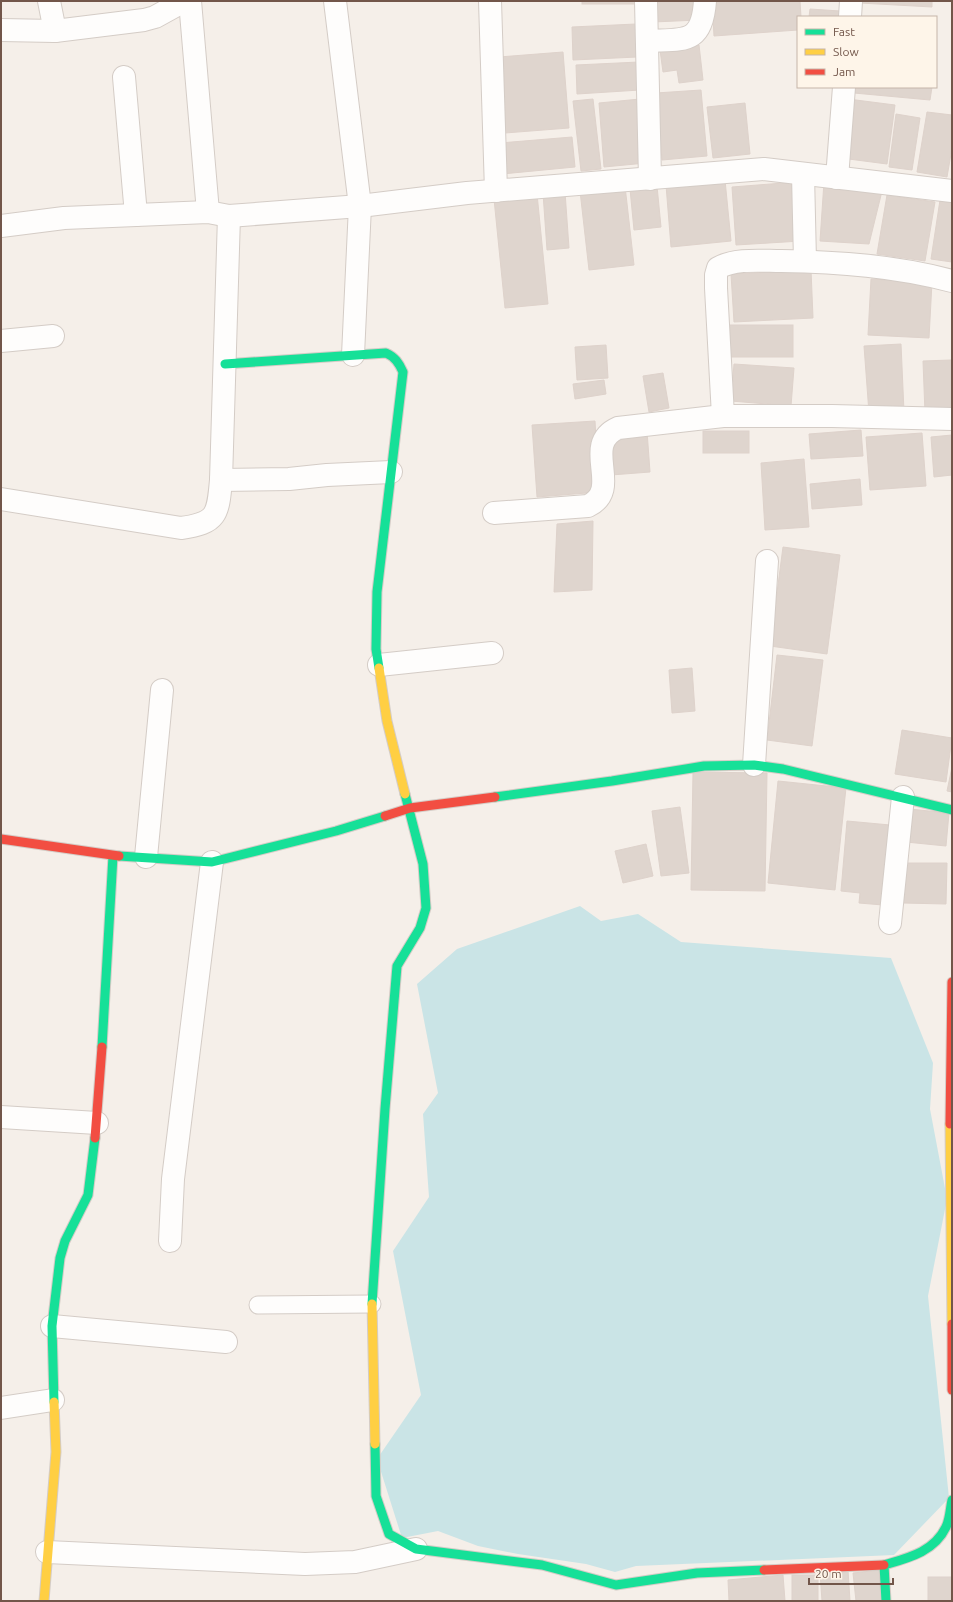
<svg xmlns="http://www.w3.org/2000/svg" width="953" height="1602" font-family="Ubuntu,sans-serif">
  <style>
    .water { fill: #cae4e6 }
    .building { fill: #dfd5ce; stroke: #ded2cb }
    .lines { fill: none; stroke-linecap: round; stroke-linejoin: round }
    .lane-casing { stroke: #d4ccc6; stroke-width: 19 }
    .street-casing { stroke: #d4ccc6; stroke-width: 24 }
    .fast-casing { stroke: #d4ccc6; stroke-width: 11 }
    .slow-casing { stroke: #d4ccc6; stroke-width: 11 }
    .jam-casing { stroke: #d4ccc6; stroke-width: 11 }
    .lane { stroke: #fefdfc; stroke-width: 17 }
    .street { stroke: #fefdfc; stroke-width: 22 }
    .fast { stroke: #16e098; stroke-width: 9 }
    .slow { stroke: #ffcf43; stroke-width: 9 }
    .jam { stroke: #f24e42; stroke-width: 9 }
  </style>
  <rect width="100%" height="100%" fill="#f5efe9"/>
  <!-- water -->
  <path class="water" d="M 580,906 L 601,921 L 638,914 L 681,942 L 891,958 L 933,1063 L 930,1109 L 947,1199 L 928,1296 L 949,1498 L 894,1555 L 636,1566 L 615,1572 L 586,1564 L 518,1554 L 478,1546 L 438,1531 L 402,1538 L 377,1459 L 421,1395 L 393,1251 L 429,1197 L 423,1114 L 438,1093 L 417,984 L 457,949 Z"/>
  <!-- building -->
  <g class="building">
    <rect x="582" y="1" width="53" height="3"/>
    <path d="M 651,1 L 698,1 L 699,20 L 653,22 Z"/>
    <path d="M 712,1 L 800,1 L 801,17 L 798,17 L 798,30 L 714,36 Z"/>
    <path d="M 860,1 L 932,1 L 932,7 L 860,3 Z"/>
    <path d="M 810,9 L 840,11 L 840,17 L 809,17 Z"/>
    <path d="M 636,24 L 637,57 L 573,60 L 572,27 Z"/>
    <path d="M 699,45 L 703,80 L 679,83 L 677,70 L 663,72 L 660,50 Z"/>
    <path d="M 563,52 L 569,128 L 505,133 L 499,57 Z"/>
    <path d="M 639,62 L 640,90 L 577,94 L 576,65 Z"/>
    <path d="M 854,87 L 932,87 L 930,100 L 854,93 Z"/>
    <path d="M 701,90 L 707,156 L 662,160 L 656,93 Z"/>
    <path d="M 593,99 L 601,169 L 581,171 L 573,101 Z"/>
    <path d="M 640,99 L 646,163 L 604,167 L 599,103 Z"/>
    <path d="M 848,99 L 895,105 L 887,164 L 841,158 Z"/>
    <path d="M 745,103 L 750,154 L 713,158 L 707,107 Z"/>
    <path d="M 927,112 L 952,115 L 952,148 L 947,177 L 917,172 Z"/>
    <path d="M 896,114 L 920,118 L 912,170 L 889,167 Z"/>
    <path d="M 572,137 L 575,167 L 502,174 L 500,143 Z"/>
    <path d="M 725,180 L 731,241 L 671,247 L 666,185 Z"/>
    <path d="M 796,182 L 801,241 L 736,245 L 732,187 Z"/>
    <path d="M 824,182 L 883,187 L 869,244 L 820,241 Z"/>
    <path d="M 625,186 L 634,265 L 589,270 L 580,191 Z"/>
    <path d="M 657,186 L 661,227 L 634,230 L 630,189 Z"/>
    <path d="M 565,192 L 569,248 L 547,250 L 543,193 Z"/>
    <path d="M 537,194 L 548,304 L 505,308 L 494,199 Z"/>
    <path d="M 887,195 L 935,202 L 925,261 L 877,254 Z"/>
    <path d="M 940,200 L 952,202 L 952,262 L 931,259 Z"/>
    <path d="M 811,270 L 813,318 L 734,322 L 731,274 Z"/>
    <path d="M 871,279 L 932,282 L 929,338 L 868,335 Z"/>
    <rect x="729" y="325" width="64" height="32"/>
    <path d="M 901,344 L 904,412 L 869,413 L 864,346 Z"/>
    <path d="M 606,345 L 608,378 L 577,380 L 575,347 Z"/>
    <path d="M 951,360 L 952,412 L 925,413 L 923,361 Z"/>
    <path d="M 734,364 L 794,368 L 791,406 L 731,401 Z"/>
    <path d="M 663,373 L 669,408 L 649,412 L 643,376 Z"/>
    <path d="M 604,380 L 606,394 L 575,399 L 573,384 Z"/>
    <path d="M 595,421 L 599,492 L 537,497 L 532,425 Z"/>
    <path d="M 861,430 L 863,456 L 811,459 L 809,434 Z"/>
    <path d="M 647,431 L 650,472 L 611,475 L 607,434 Z"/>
    <rect x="703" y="431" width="46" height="22"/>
    <path d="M 922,433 L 926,486 L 870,490 L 866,437 Z"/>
    <path d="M 952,435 L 952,475 L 934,477 L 931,437 Z"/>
    <path d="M 804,459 L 809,527 L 765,530 L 761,463 Z"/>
    <path d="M 860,479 L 862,505 L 812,509 L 810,484 Z"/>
    <path d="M 593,521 L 592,590 L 554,592 L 557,524 Z"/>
    <path d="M 783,547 L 840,555 L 827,654 L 770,646 Z"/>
    <path d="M 777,655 L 823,660 L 812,746 L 767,740 Z"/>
    <path d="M 692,668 L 695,711 L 672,713 L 669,670 Z"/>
    <path d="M 902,730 L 952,738 L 946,782 L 895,774 Z"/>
    <path d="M 952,767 L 952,792 L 947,791 Z"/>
    <path d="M 693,772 L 767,773 L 765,891 L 691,890 Z"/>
    <path d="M 778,781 L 846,788 L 835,890 L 768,883 Z"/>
    <path d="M 680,807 L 689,873 L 661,876 L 652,811 Z"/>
    <path d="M 909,809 L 949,813 L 946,846 L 906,842 Z"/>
    <path d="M 847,821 L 890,825 L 883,905 L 859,903 L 860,893 L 841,891 Z"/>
    <path d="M 646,844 L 653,876 L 623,883 L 615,851 Z"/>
    <path d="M 904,863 L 947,863 L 946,904 L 903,903 Z"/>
    <path d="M 848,1570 L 850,1601 L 822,1601 L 820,1572 Z"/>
    <path d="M 880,1570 L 884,1601 L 856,1601 L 853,1573 Z"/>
    <path d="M 783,1575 L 785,1601 L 729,1601 L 728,1580 Z"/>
    <rect x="792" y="1575" width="26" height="26"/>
    <rect x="928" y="1577" width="24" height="24"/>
  </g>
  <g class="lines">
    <!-- lane casing -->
    <g class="lane-casing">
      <path id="lane" d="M 258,1305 L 372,1304"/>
    </g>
    <!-- street casing -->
    <g class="street-casing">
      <g id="street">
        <path d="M 49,1 L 55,31"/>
        <path d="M 190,1 L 208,212"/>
        <path d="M 335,1 L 360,206 L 353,355"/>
        <path d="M 490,1 L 496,191"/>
        <path d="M 646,1 L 650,179"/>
        <path d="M 850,17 L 851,1"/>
        <path d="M 1,30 L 55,31 L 144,20 L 155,17 L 184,1"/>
        <path d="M 647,41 C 684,39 702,45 705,1"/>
        <path d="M 124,77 L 136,215"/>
        <path d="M 803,174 L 805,261"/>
        <path d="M 837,178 L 844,87"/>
        <path d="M 1,226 L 64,218 L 208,212 L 229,216 L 360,206 L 467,193 L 764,169 L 952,191"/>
        <path d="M 1,341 L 53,336"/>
        <path d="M 723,416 L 716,288 L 716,275 L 718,268 C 736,258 761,261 781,261 C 839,262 896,266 952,281"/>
        <path d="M 221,480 L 289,479 L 327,475 L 391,472"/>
        <path d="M 1,499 L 181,528 C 217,523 218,515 221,480 L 229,216"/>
        <path d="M 494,513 L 588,506 C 624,489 580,445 618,428 L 723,416 L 832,416 L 952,419"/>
        <path d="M 379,665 L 492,653"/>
        <path d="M 754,765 L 767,561"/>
        <path d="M 146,857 L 162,690"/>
        <path d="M 890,923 L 903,797"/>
        <path d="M 1,1117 L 97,1123"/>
        <path d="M 170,1241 L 173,1179 L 212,862"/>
        <path d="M 52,1326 L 226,1342"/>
        <path d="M 1,1408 L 53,1400"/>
        <path d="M 47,1552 L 305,1564 L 355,1562 L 416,1549"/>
      </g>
    </g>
    <!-- fast casing -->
    <g class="fast-casing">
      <g id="fast">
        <path d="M 225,364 L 386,353 C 395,357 399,363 403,372 L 377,592 L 376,649 L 379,668"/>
        <path d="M 495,797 L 612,781 L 704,766 L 754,765 L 783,769 L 952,810"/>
        <path d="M 119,856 L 212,862 L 336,831 L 385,816"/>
        <path d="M 102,1047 L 113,856"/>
        <path d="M 372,1304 L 385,1109 L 397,966 L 420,928 L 426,908 L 423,864 L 405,794"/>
        <path d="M 54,1402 L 52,1326 L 60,1258 L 65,1241 L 88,1195 L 95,1138"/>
        <path d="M 375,1444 L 376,1496 L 389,1534 L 416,1549 L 542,1565 L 616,1585 L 697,1573 L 764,1570"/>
        <path d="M 886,1601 L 884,1565 C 908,1558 934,1552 946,1527 C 950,1519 950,1509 952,1500"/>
      </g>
    </g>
    <!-- slow casing -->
    <g class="slow-casing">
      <g id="slow">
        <path d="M 379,668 L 387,721 L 405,794"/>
        <path d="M 950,1124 L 952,1324"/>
        <path d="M 372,1304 L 375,1444"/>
        <path d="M 44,1601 L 56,1452 L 54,1402"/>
      </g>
    </g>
    <!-- jam casing -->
    <g class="jam-casing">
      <g id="jam">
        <path d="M 385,816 L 410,808 L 495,797"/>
        <path d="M 1,839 L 119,856"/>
        <path d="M 950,1124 L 952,982"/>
        <path d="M 95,1138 L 102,1047"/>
        <path d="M 952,1324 L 952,1390"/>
        <path d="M 764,1570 L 884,1565"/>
      </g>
    </g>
    <!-- lane -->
    <use href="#lane" class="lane"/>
    <!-- street -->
    <use href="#street" class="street"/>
    <!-- fast -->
    <use href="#fast" class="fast"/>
    <!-- slow -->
    <use href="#slow" class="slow"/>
    <!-- jam -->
    <use href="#jam" class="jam"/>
  </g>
  <!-- border -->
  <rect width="953" height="1602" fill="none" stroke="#72564a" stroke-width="4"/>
  <!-- legend -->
  <rect x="797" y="16" width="140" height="72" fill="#fef5e9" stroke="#c6b5a9"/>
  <rect x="805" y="29" width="20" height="6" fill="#16e098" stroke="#c6b5a9"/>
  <text x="833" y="36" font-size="12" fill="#72564a">Fast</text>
  <rect x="805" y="49" width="20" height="6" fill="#ffcf43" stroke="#c6b5a9"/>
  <text x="833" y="56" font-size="12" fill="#72564a">Slow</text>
  <rect x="805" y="69" width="20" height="6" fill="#f24e42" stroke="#c6b5a9"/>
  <text x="833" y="76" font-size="12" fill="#72564a">Jam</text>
  <!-- scale -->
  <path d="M809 1578v6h84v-6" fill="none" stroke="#72564a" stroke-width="2"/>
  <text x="815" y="1578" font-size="12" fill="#72564a" stroke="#fef5e9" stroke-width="3" paint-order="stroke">20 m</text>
</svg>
